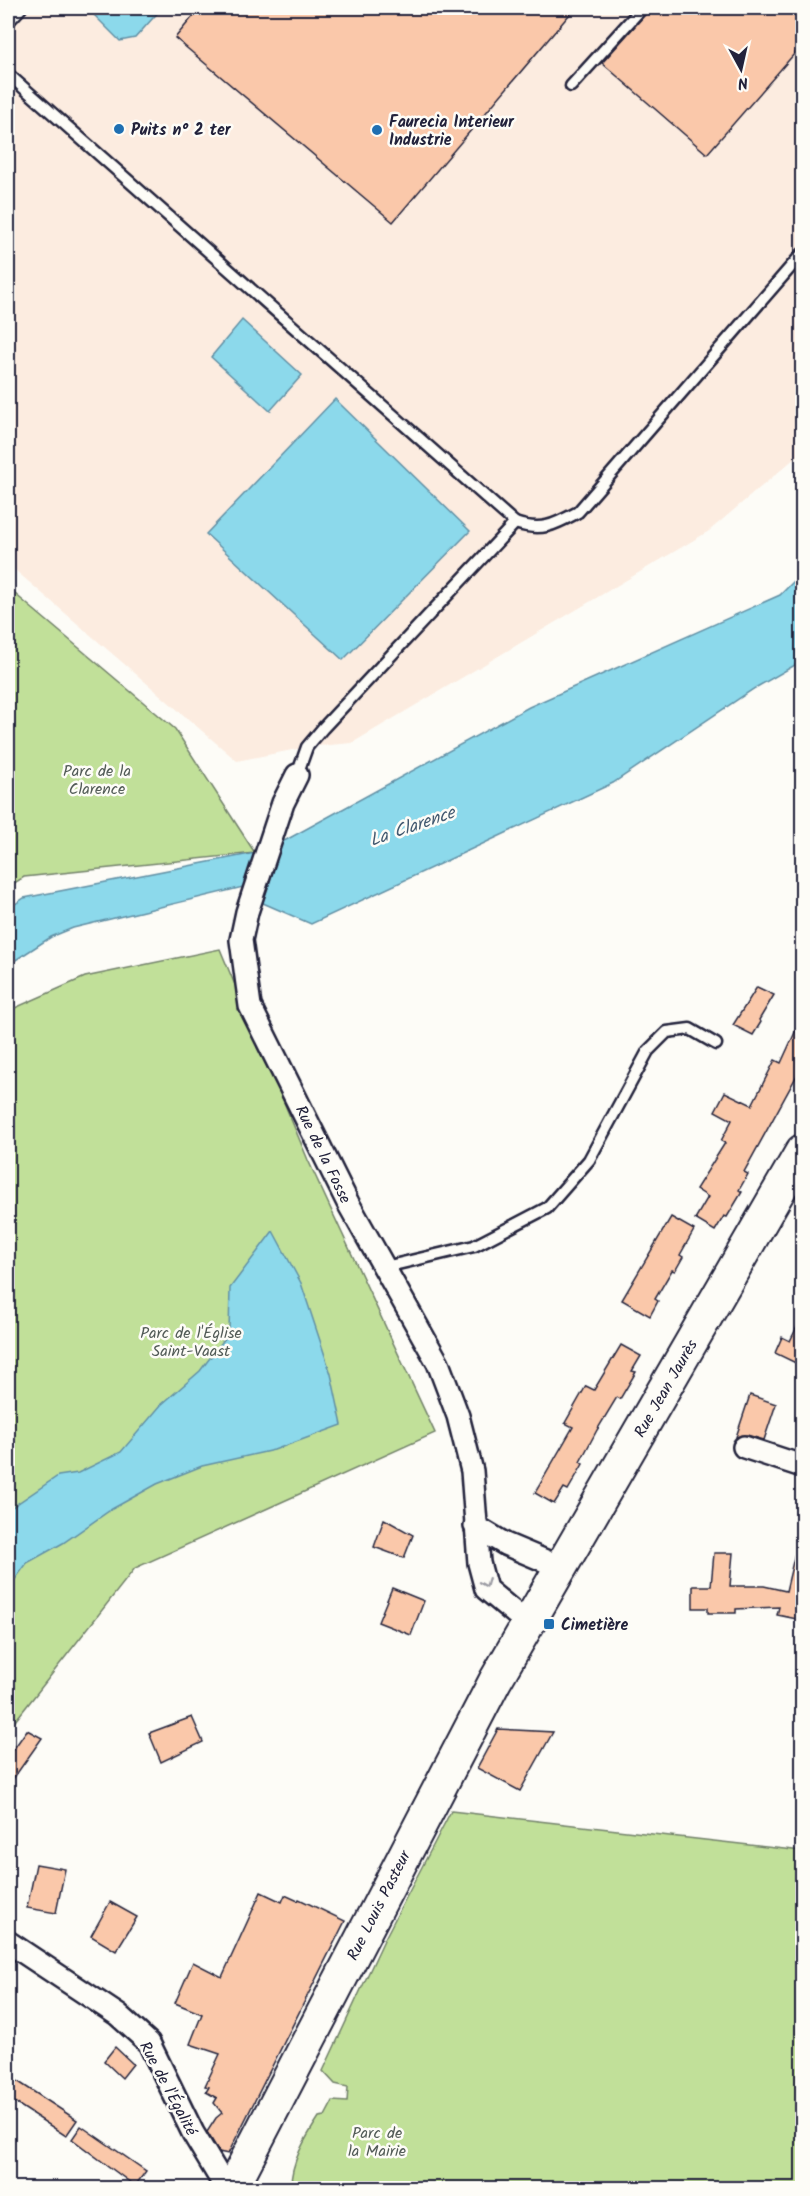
<svg xmlns="http://www.w3.org/2000/svg" width="810" height="2196" font-family="Kalam,sans-serif">
  <style>
    .built { fill: #fcece0 }
    .green { fill: #c1e099; stroke: #72816a; stroke-width: 1.5 }
    .water { fill: #8cd9eb; stroke: #6290a5; stroke-width: 1.5 }
    .building { fill: #fac8aa; stroke: #22223b; stroke-width: 1.5 }
    .lines { fill: none; stroke-linecap: round; stroke-linejoin: round }
    .service-casing { stroke: #22223b; stroke-width: 15 }
    .minor-casing { stroke: #22223b; stroke-width: 26 }
    .secondary-casing { stroke: #22223b; stroke-width: 36 }
    .service { stroke: #fdfcf7; stroke-width: 10 }
    .minor { stroke: #fdfcf7; stroke-width: 21 }
    .secondary { stroke: #fdfcf7; stroke-width: 32 }
    .oneway { stroke: #9a9aa2 }
    .poi-dot { fill: #1f6fb2; stroke: #fdfcf7; stroke-width: 2 }
    .labels { text-anchor: middle; stroke-width: 5; stroke-linejoin: round; paint-order: stroke }
    .poi-label { font-size: 16px; font-weight: bold; fill: #22223b; stroke: #fdfcf7; text-anchor: start }
    .park-label { font-size: 16px; fill: #525b57; stroke: #fdfcf7 }
    .street-label { font-size: 16px; fill: #22223b; stroke: #fdfcf7 }
    .water-label { font-size: 18px; font-style: italic; fill: #425970; stroke: #fdfcf7 }
  </style>
  <rect width="100%" height="100%" fill="#fdfcf7"/>
  <filter id="ink" filterUnits="userSpaceOnUse"><feTurbulence type="fractalNoise" baseFrequency=".0167" numOctaves="2"/><feDisplacementMap in="SourceGraphic" scale="12" xChannelSelector="R" yChannelSelector="G"/><feConvolveMatrix kernelMatrix="1 2 1 2 8 2 1 2 1" color-interpolation-filters="sRGB"/></filter>
  <g filter="url(#ink)">
    <!-- built -->
    <path class="built" d="M 8,8 L 802,8 L 802,452 L 709,531 L 352,743 L 307,747 L 237,761 L 8,564 Z"/>
    <!-- green -->
    <g class="green">
      <path d="M 8,588 L 175,729 L 255,853 L 24,877 L 8,887 Z"/>
      <path d="M 220,949 L 308,1160 L 435,1433 L 135,1568 L 8,1730 L 8,1011 L 85,977 Z"/>
      <path d="M 451,1811 L 802,1851 L 802,2188 L 291,2188 C 290,2163 306,2137 319,2117 L 325,2116 L 333,2101 L 347,2102 L 348,2087 L 335,2084 L 323,2071 L 384,1940 Z"/>
    </g>
    <!-- water -->
    <g class="water">
      <path d="M 92,8 L 162,8 L 135,38 L 120,41 L 93,14 Z"/>
      <path d="M 242,320 L 302,375 L 270,411 L 211,357 Z"/>
      <path d="M 335,399 L 470,531 L 343,660 L 206,534 Z"/>
      <path d="M 802,573 L 802,661 L 755,688 L 613,783 L 311,924 L 263,903 L 243,887 L 73,928 L 51,937 L 8,965 L 8,909 L 24,898 L 255,853 L 286,840 L 529,707 L 780,595 Z"/>
      <path d="M 273,1231 L 301,1283 L 331,1374 L 342,1425 L 274,1450 L 202,1466 L 157,1484 L 112,1509 L 63,1543 L 27,1563 L 8,1589 L 8,1510 L 58,1476 L 78,1473 L 121,1452 L 161,1405 L 200,1371 L 229,1333 L 230,1288 Z"/>
    </g>
    <!-- building -->
    <g class="building">
      <path d="M 200,8 L 575,8 L 393,222 L 175,38 Z"/>
      <path d="M 651,8 L 802,8 L 802,45 L 707,154 L 602,63 Z"/>
      <path d="M 757,987 L 774,995 L 759,1020 L 761,1022 L 753,1035 L 733,1025 Z"/>
      <path d="M 802,1017 L 802,1066 L 744,1172 L 748,1174 L 739,1190 L 742,1192 L 727,1217 L 724,1216 L 715,1231 L 695,1219 L 708,1197 L 696,1189 L 725,1143 L 721,1141 L 732,1120 L 715,1111 L 725,1092 L 752,1105 L 775,1060 L 781,1063 Z"/>
      <path d="M 671,1217 L 694,1230 L 680,1255 L 683,1257 L 675,1271 L 672,1270 L 655,1299 L 658,1301 L 650,1316 L 622,1300 Z"/>
      <path d="M 802,1317 L 802,1366 L 775,1353 L 782,1337 L 790,1341 Z"/>
      <path d="M 621,1345 L 641,1356 L 632,1371 L 636,1372 L 620,1399 L 617,1397 L 597,1430 L 580,1462 L 583,1464 L 568,1490 L 564,1488 L 554,1504 L 535,1493 L 573,1427 L 565,1423 L 586,1386 L 594,1390 Z"/>
      <path d="M 750,1395 L 776,1404 L 764,1440 L 747,1435 L 736,1437 Z"/>
      <path d="M 384,1519 L 413,1535 L 404,1558 L 374,1547 Z"/>
      <path d="M 714,1553 L 733,1553 L 730,1586 L 764,1586 L 786,1591 L 795,1553 L 802,1554 L 802,1620 L 777,1615 L 779,1607 L 736,1609 L 736,1613 L 708,1613 L 708,1608 L 693,1608 L 693,1586 L 711,1586 Z"/>
      <path d="M 392,1588 L 424,1601 L 411,1635 L 378,1622 Z"/>
      <path d="M 192,1717 L 203,1742 L 161,1762 L 149,1733 Z"/>
      <path d="M 498,1729 L 553,1732 L 520,1791 L 477,1768 Z"/>
      <path d="M 27,1730 L 42,1738 L 8,1786 L 8,1757 Z"/>
      <path d="M 36,1864 L 65,1869 L 56,1913 L 27,1908 Z"/>
      <path d="M 261,1892 L 282,1902 L 285,1895 L 298,1901 L 299,1899 L 345,1921 L 228,2154 L 219,2152 L 207,2132 L 216,2118 L 222,2113 L 214,2103 L 217,2098 L 206,2092 L 209,2087 L 205,2086 L 220,2054 L 190,2044 L 202,2014 L 175,2003 L 193,1962 L 222,1977 Z"/>
      <path d="M 110,1902 L 137,1917 L 116,1951 L 91,1936 Z"/>
      <path d="M 115,2047 L 133,2064 L 122,2078 L 104,2061 Z"/>
      <path d="M 8,2075 L 77,2120 L 66,2136 L 8,2098 Z"/>
      <path d="M 81,2126 L 146,2171 L 135,2186 L 72,2139 Z"/>
    </g>
    <g class="lines">
      <!-- service casing -->
      <g class="service-casing">
        <g id="service">
          <path d="M 8,22 L 21,8"/>
          <path d="M 8,74 L 515,523 L 323,728 L 307,747 L 297,775"/>
          <path d="M 571,86 L 642,8"/>
          <path d="M 515,523 C 542,532 554,525 578,512 L 802,254"/>
          <path d="M 385,1267 L 474,1246 L 547,1208 L 589,1160 L 648,1051 L 667,1032 L 690,1029 L 716,1044"/>
        </g>
      </g>
      <!-- minor casing -->
      <g class="minor-casing">
        <g id="minor">
          <path d="M 297,775 L 283,803 L 247,912 L 241,940 L 250,1006 L 348,1203 L 438,1363 L 458,1416 L 472,1471 L 479,1563 L 486,1589 L 528,1624"/>
          <path d="M 744,1447 L 802,1466"/>
          <path d="M 475,1526 L 505,1544 L 562,1568"/>
          <path d="M 8,1942 L 118,2015 L 149,2043 L 193,2133 L 226,2188"/>
        </g>
      </g>
      <!-- secondary casing -->
      <g class="secondary-casing">
        <path id="secondary" d="M 232,2188 L 495,1681 L 802,1151"/>
      </g>
      <!-- service -->
      <use href="#service" class="service"/>
      <!-- minor -->
      <use href="#minor" class="minor"/>
      <!-- secondary -->
      <use href="#secondary" class="secondary"/>
    </g>
    <!-- one-way arrows -->
    <defs><path id="oneway-chevron" d="M-2-3.5L2.5 0L-2 3.5" fill="none" stroke-width="1.6" stroke-linecap="round" stroke-linejoin="round" transform="scale(1.5)"/></defs>
    <use class="oneway" href="#oneway-chevron" transform="translate(485 1583) rotate(68)"/>
  </g>
  <!-- markers -->
  <g class="poi-dot">
    <circle cx="119" cy="129" r="6"/>
    <circle cx="377" cy="130" r="6"/>
    <rect x="543" y="1618" width="12" height="12" rx="3"/>
  </g>
  <g class="labels">
    <!-- poi labels -->
    <g class="poi-label">
      <text x="389" y="127">Faurecia Interieur<tspan x="389" dy="18">Industrie</tspan></text>
      <text x="131" y="135">Puits n° 2 ter</text>
      <text x="561" y="1630">Cimetière</text>
    </g>
    <!-- park labels -->
    <g class="park-label">
      <text x="97" y="776">Parc de la<tspan x="97" dy="18">Clarence</tspan></text>
      <text x="191" y="1338">Parc de l'Église<tspan x="191" dy="18">Saint-Vaast</tspan></text>
      <text x="377" y="2138">Parc de<tspan x="377" dy="18">la Mairie</tspan></text>
    </g>
    <!-- street labels -->
    <g class="street-label">
      <text transform="translate(324 1154) rotate(64)" y="6">Rue de la Fosse</text>
      <text transform="translate(665 1388) rotate(-60)" y="6">Rue Jean Jaurès</text>
      <text transform="translate(378 1905) rotate(-63)" y="6">Rue Louis Pasteur</text>
      <text transform="translate(169 2088) rotate(62)" y="6">Rue de l'Égalité</text>
    </g>
    <!-- water labels -->
    <g class="water-label">
      <text transform="translate(412 826) rotate(-19)" y="6">La Clarence</text>
    </g>
  </g>
  <!-- margin -->
  <rect width="810" height="2196" fill="none" stroke="#fdfcf7" stroke-width="30"/>
  <rect x="15" y="15" width="780" height="2166" fill="none" stroke="#22223b" stroke-width="2" filter="url(#ink)"/>
  <!-- north arrow -->
  <g transform="translate(741 69) rotate(172)" stroke="#fdfcf7" stroke-width="4.5" paint-order="stroke">
  <path d="M0-4.5L10 22L0 15L-10 22Z" fill="#22223b"/>
  <text y="-9" font-size="16" font-weight="bold" text-anchor="middle" fill="#22223b">N</text>
  </g>
</svg>
